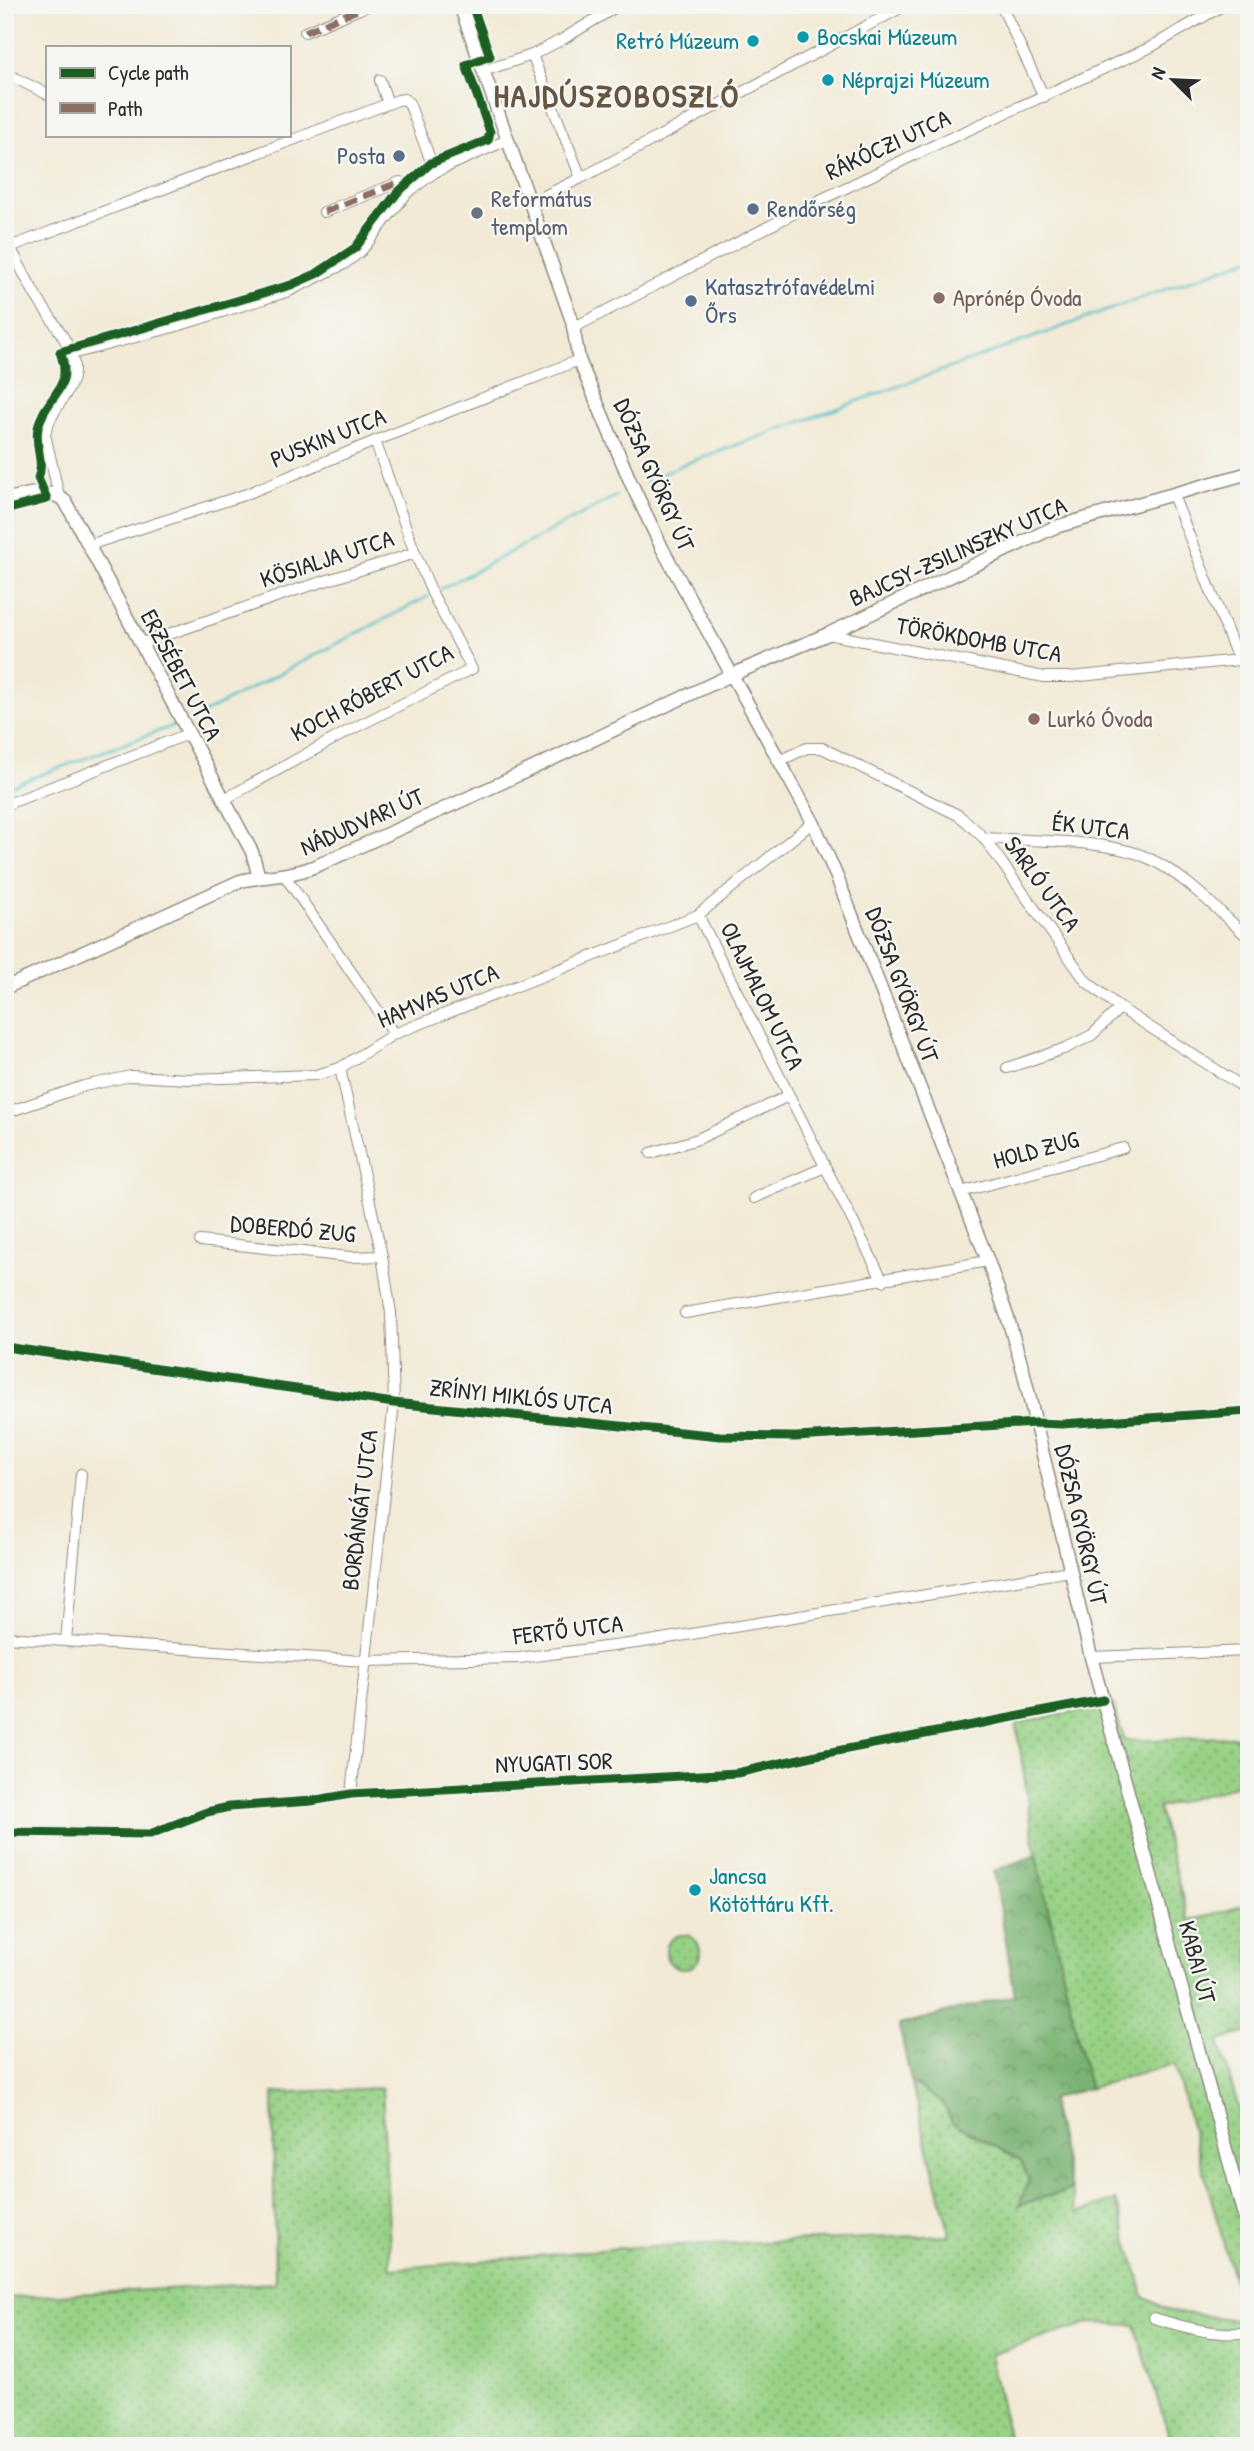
<svg xmlns="http://www.w3.org/2000/svg" width="1254" height="2451" font-family="'Patrick Hand',sans-serif">
  <style>
    .grass { fill: url(#grass-dots); stroke: #617e58; stroke-width: 2 }
    .forest { fill: url(#forest-crowns); stroke: #526f4e; stroke-width: 2 }
    .lines { fill: none; stroke-linecap: round; stroke-linejoin: round }
    .stream { stroke: #51bfc6; stroke-width: 2.5 }
    .street-casing { stroke: #8e8a80; stroke-width: 12 }
    .secondary-casing { stroke: #8e8a80; stroke-width: 15 }
    .street { stroke: #fff; stroke-width: 10 }
    .secondary { stroke: #fff; stroke-width: 12 }
    .quiet { stroke: #8d6e63; stroke-width: 7; stroke-dasharray: 14 7; stroke-linecap: butt }
    .cycleway-casing { stroke: #f6f6f2; stroke-width: 13 }
    .cycleway { stroke: #1b5e20; stroke-width: 9 }
    .culture-dot { fill: #0f9aa8; stroke: #f6f6f2; stroke-width: 2.5 }
    .service-dot { fill: #5c6f8a; stroke: #f6f6f2; stroke-width: 2.5 }
    .worship-dot { fill: #6b7280; stroke: #f6f6f2; stroke-width: 2.5 }
    .education-dot { fill: #8d6e63; stroke: #f6f6f2; stroke-width: 2.5 }
    .labels { text-anchor: middle; stroke-width: 5; stroke-linejoin: round; paint-order: stroke }
    .culture-label { font-size: 24px; fill: #0d838f; stroke: #f6f6f2; text-anchor: start }
    .street-label { font-size: 24px; fill: #2b2b2b; stroke: #f6f6f2 }
    .service-label { font-size: 24px; fill: #4e5e75; stroke: #f6f6f2; text-anchor: start }
    .worship-label { font-size: 24px; fill: #5b616d; stroke: #f6f6f2; text-anchor: start }
    .education-label { font-size: 24px; fill: #785e54; stroke: #f6f6f2; text-anchor: start }
    .district-label { font-size: 32px; font-weight: bold; letter-spacing: 2px; fill: #675540; stroke: #f6f6f2 }
  </style>
  <defs>
    <pattern id="grass-dots" width="8" height="8" patternUnits="userSpaceOnUse" patternTransform="scale(1.75)"><rect width="8" height="8" fill="#97d185"/><path d="M2 2h.1M6 6h.1" fill="none" stroke="#7baa6d" stroke-width="1.8" stroke-linecap="round"/></pattern>
    <pattern id="forest-crowns" width="20" height="18" patternUnits="userSpaceOnUse" patternTransform="scale(1.75)"><rect width="20" height="18" fill="#79b372"/><path d="M2 6a3 3 0 1 1 6 0M12 15a3 3 0 1 1 6 0" fill="none" stroke="#63925e"/></pattern>
  </defs>
  <rect width="100%" height="100%" fill="#f6f6f2"/>
  <filter id="ink" filterUnits="userSpaceOnUse"><feTurbulence type="fractalNoise" baseFrequency=".0143" numOctaves="2"/><feDisplacementMap in="SourceGraphic" scale="14" xChannelSelector="R" yChannelSelector="G"/><feConvolveMatrix kernelMatrix="1 2 1 2 8 2 1 2 1" color-interpolation-filters="sRGB"/></filter>
  <filter id="wash" filterUnits="userSpaceOnUse"><feTurbulence type="fractalNoise" baseFrequency=".00686" numOctaves="4" result="noise"/><feDisplacementMap in="SourceGraphic" scale="28" xChannelSelector="R" yChannelSelector="G"/><feGaussianBlur stdDeviation="1.57" result="paint"/><feColorMatrix in="noise" values="0 0 0 0 0 0 0 0 0 0 0 0 0 0 0 0 0 1.4 0 .05"/><feComposite in="paint" operator="in"/></filter>
  <g filter="url(#wash)">
    <rect width="100%" height="100%" fill="#f2ead6"/>
    <!-- grass -->
    <g class="grass">
      <path d="M 1113,1704 L 1125,1741 L 1249,1736 L 1249,1782 L 1158,1808 L 1189,1921 L 1249,1904 L 1249,2031 L 1219,2041 L 1249,2144 L 1249,2446 L 1172,2446 L 1135,2325 L 1089,2323 L 990,2355 L 1009,2441 L 993,2446 L 5,2446 L 5,2298 L 275,2283 L 273,2093 L 382,2088 L 391,2269 L 634,2247 L 950,2235 L 911,2082 L 943,2103 L 952,2122 L 1021,2161 L 1029,2180 L 1019,2205 L 1071,2190 L 1077,2213 L 1116,2200 L 1144,2297 L 1170,2311 L 1237,2320 L 1243,2313 L 1174,2064 L 1089,2088 L 1036,1855 L 1016,1723 Z"/>
      <circle cx="683" cy="1952" r="17"/>
    </g>
    <!-- forest -->
    <path class="forest" d="M 1036,1855 L 1089,2088 L 1050,2099 L 1071,2190 L 1019,2205 L 1029,2180 L 1021,2161 L 952,2122 L 943,2103 L 911,2082 L 899,2025 L 1015,1995 L 994,1871 Z"/>
    <g class="lines">
      <!-- stream -->
      <g class="stream">
        <path d="M 646,482 L 679,466 L 1249,259"/>
        <path d="M 441,589 L 616,496"/>
        <path d="M 198,716 L 429,596"/>
        <path d="M 5,788 L 175,725"/>
      </g>
    </g>
  </g>
  <g filter="url(#ink)">
    <g class="lines">
      <!-- street casing -->
      <g class="street-casing">
        <g id="street">
          <path d="M 1001,5 L 1044,97"/>
          <path d="M 305,32 L 369,5"/>
          <path d="M 532,55 L 581,178"/>
          <path d="M 483,71 L 532,55 L 563,39 L 619,5"/>
          <path d="M 5,73 L 47,94"/>
          <path d="M 380,80 L 388,104"/>
          <path d="M 530,203 L 581,178 L 906,5"/>
          <path d="M 324,212 L 400,182 L 406,186"/>
          <path d="M 5,237 C 16,258 26,279 38,299 C 49,317 76,348 74,371 C 73,393 49,411 45,434 L 59,496"/>
          <path d="M 10,247 L 398,100 L 404,99 L 409,103 L 435,172"/>
          <path d="M 573,328 L 814,203 L 935,145 L 1149,48 L 1224,5"/>
          <path d="M 72,354 L 177,326 L 289,291 L 344,264 L 361,251 L 407,193 L 435,172 L 507,140"/>
          <path d="M 1173,495 L 1234,649 L 1249,674"/>
          <path d="M 89,545 L 244,495 L 375,441 L 579,360"/>
          <path d="M 828,634 L 1044,677 L 1071,677 L 1249,659"/>
          <path d="M 140,644 L 296,590 L 415,553"/>
          <path d="M 779,761 L 807,748 L 822,748 L 958,815 L 967,822 L 984,838 L 1086,981 L 1120,1008 L 1240,1085 L 1249,1095"/>
          <path d="M 223,800 L 352,729 L 472,669 L 433,595 L 415,553 L 375,441"/>
          <path d="M 5,805 L 188,734"/>
          <path d="M 984,838 C 1030,841 1107,839 1148,858 C 1184,874 1219,912 1249,938"/>
          <path d="M 285,876 L 394,1034"/>
          <path d="M 698,915 L 883,1281"/>
          <path d="M 340,1068 L 382,1256 L 391,1313 L 394,1403 L 351,1794"/>
          <path d="M 1007,1068 L 1066,1048 L 1092,1035 L 1120,1008"/>
          <path d="M 5,1113 L 84,1086 L 131,1076 L 189,1079 L 316,1075 L 340,1068 L 394,1034 L 698,915 L 813,822"/>
          <path d="M 651,1153 L 698,1139 L 788,1096"/>
          <path d="M 961,1192 L 1123,1148"/>
          <path d="M 754,1198 L 825,1167"/>
          <path d="M 200,1241 L 350,1257 L 382,1256"/>
          <path d="M 685,1313 L 988,1261"/>
          <path d="M 5,1347 L 394,1403 L 720,1436 L 796,1437 L 1036,1423 L 1062,1424 L 1249,1411"/>
          <path d="M 5,1637 L 364,1661 L 519,1658 L 644,1642 L 1070,1571"/>
          <path d="M 66,1641 L 81,1474"/>
          <path d="M 1091,1657 L 1249,1651"/>
          <path d="M 5,1832 L 150,1834 L 207,1812 L 229,1807 L 311,1801 L 351,1794 L 737,1773 L 821,1754 L 1103,1700"/>
          <path d="M 1154,2318 C 1183,2327 1218,2337 1249,2332"/>
        </g>
      </g>
      <!-- secondary casing -->
      <g class="secondary-casing">
        <g id="secondary">
          <path d="M 460,5 L 572,321 L 579,360 L 631,483 L 663,550 L 813,822 L 836,875 L 988,1261 L 1008,1319 L 1023,1370 L 1091,1657 L 1249,2234"/>
          <path d="M 5,500 C 26,495 47,486 65,501 L 252,852 L 259,877"/>
          <path d="M 5,988 L 240,881 C 267,875 289,877 316,866 L 501,783 L 731,675 L 828,634 L 1055,527 L 1249,473"/>
        </g>
      </g>
      <!-- street -->
      <use href="#street" class="street"/>
      <!-- secondary -->
      <use href="#secondary" class="secondary"/>
      <!-- quiet -->
      <g class="quiet">
        <path d="M 305,32 L 369,5"/>
        <path d="M 324,212 L 400,182 L 403,184"/>
      </g>
      <!-- cycleway casing -->
      <g class="cycleway-casing">
        <g id="cycleway">
          <path d="M 5,510 L 47,499 L 38,478 C 45,462 34,446 38,428 C 44,397 75,390 60,352 L 291,285 L 316,274 L 355,248 L 397,193 L 431,163 L 488,140 L 490,132 L 466,65 L 490,56 L 472,5"/>
          <path d="M 5,1347 L 394,1403 L 720,1436 L 796,1437 L 1036,1423 L 1062,1424 L 1249,1411"/>
          <path d="M 5,1832 L 150,1834 L 207,1812 L 229,1807 L 311,1801 L 351,1794 L 737,1773 L 821,1754 L 1103,1700"/>
        </g>
      </g>
      <!-- cycleway -->
      <use href="#cycleway" class="cycleway"/>
    </g>
  </g>
  <!-- markers -->
  <g class="culture-dot">
    <circle cx="803" cy="37" r="7"/>
    <circle cx="753" cy="41" r="7"/>
    <circle cx="828" cy="80" r="7"/>
    <circle cx="695" cy="1890" r="7"/>
  </g>
  <g class="service-dot">
    <circle cx="399" cy="156" r="7"/>
    <circle cx="753" cy="209" r="7"/>
    <circle cx="691" cy="301" r="7"/>
  </g>
  <circle class="worship-dot" cx="477" cy="213" r="7"/>
  <g class="education-dot">
    <circle cx="939" cy="298" r="7"/>
    <circle cx="1034" cy="719" r="7"/>
  </g>
  <g class="labels">
    <!-- culture labels -->
    <g class="culture-label">
      <text x="817" y="45">Bocskai Múzeum</text>
      <text x="739" y="49" text-anchor="end">Retró Múzeum</text>
      <text x="842" y="88">Néprajzi Múzeum</text>
      <text x="709" y="1884">Jancsa<tspan x="709" dy="28">Kötöttáru Kft.</tspan></text>
    </g>
    <!-- street labels -->
    <g class="street-label">
      <text transform="translate(888 145) rotate(-25)" y="8">RÁKÓCZI UTCA</text>
      <text transform="translate(328 438) rotate(-22)" y="8">PUSKIN UTCA</text>
      <text transform="translate(654 475) rotate(66)" y="8">DÓZSA GYÖRGY ÚT</text>
      <text transform="translate(958 552) rotate(-24)" y="8">BAJCSY-ZSILINSZKY UTCA</text>
      <text transform="translate(327 559) rotate(-18)" y="8">KÖSIALJA UTCA</text>
      <text transform="translate(979 640) rotate(10)" y="8">TÖRÖKDOMB UTCA</text>
      <text transform="translate(181 675) rotate(62)" y="8">ERZSÉBET UTCA</text>
      <text transform="translate(372 693) rotate(-28)" y="8">KOCH RÓBERT UTCA</text>
      <text transform="translate(362 822) rotate(-24)" y="8">NÁDUDVARI ÚT</text>
      <text transform="translate(1091 827) rotate(7)" y="8">ÉK UTCA</text>
      <text transform="translate(1042 884) rotate(54)" y="8">SARLÓ UTCA</text>
      <text transform="translate(902 985) rotate(69)" y="8">DÓZSA GYÖRGY ÚT</text>
      <text transform="translate(438 996) rotate(-23)" y="8">HAMVAS UTCA</text>
      <text transform="translate(762 996) rotate(64)" y="8">OLAJMALOM UTCA</text>
      <text transform="translate(1036 1150) rotate(-15)" y="8">HOLD ZUG</text>
      <text transform="translate(293 1229) rotate(5)" y="8">DOBERDÓ ZUG</text>
      <text transform="translate(521 1397) rotate(6)" y="8">ZRÍNYI MIKLÓS UTCA</text>
      <text transform="translate(360 1510) rotate(-83)" y="8">BORDÁNGÁT UTCA</text>
      <text transform="translate(1081 1525) rotate(77)" y="8">DÓZSA GYÖRGY ÚT</text>
      <text transform="translate(568 1630) rotate(-7)" y="8">FERTŐ UTCA</text>
      <text transform="translate(554 1763) rotate(-2)" y="8">NYUGATI SOR</text>
      <text transform="translate(1197 1962) rotate(75)" y="8">KABAI ÚT</text>
    </g>
    <!-- service labels -->
    <g class="service-label">
      <text x="385" y="164" text-anchor="end">Posta</text>
      <text x="767" y="217">Rendőrség</text>
      <text x="705" y="295">Katasztrófavédelmi<tspan x="705" dy="28">Őrs</tspan></text>
    </g>
    <!-- worship labels -->
    <g class="worship-label">
      <text x="491" y="207">Református<tspan x="491" dy="28">templom</tspan></text>
    </g>
    <!-- education labels -->
    <g class="education-label">
      <text x="953" y="306">Aprónép Óvoda</text>
      <text x="1048" y="727">Lurkó Óvoda</text>
    </g>
    <!-- district labels -->
    <g class="district-label">
      <text x="617" y="107">HAJDÚSZOBOSZLÓ</text>
    </g>
  </g>
  <!-- margin -->
  <rect width="1254" height="2451" fill="none" stroke="#f6f6f2" stroke-width="28"/>
  <!-- legend -->
  <rect x="46" y="46" width="245" height="91" fill="#f6f6f2" stroke="#a5a5a2" stroke-width="2"/>
  <rect x="60" y="68" width="35" height="10" fill="#1b5e20" stroke="#a5a5a2" stroke-width="2"/>
  <text x="108" y="80" font-size="21" fill="#2b2b2b">Cycle path</text>
  <rect x="60" y="103" width="35" height="10" fill="#8d6e63" stroke="#a5a5a2" stroke-width="2"/>
  <text x="108" y="116" font-size="21" fill="#2b2b2b">Path</text>
  <!-- north arrow -->
  <g transform="translate(1173 80) rotate(294)" stroke="#f6f6f2" stroke-width="5" paint-order="stroke">
  <path d="M0-5L12 26L0 18L-12 26Z" fill="#2b2b2b"/>
  <text y="-10" font-size="19" font-weight="bold" text-anchor="middle" fill="#2b2b2b">N</text>
  </g>
</svg>
